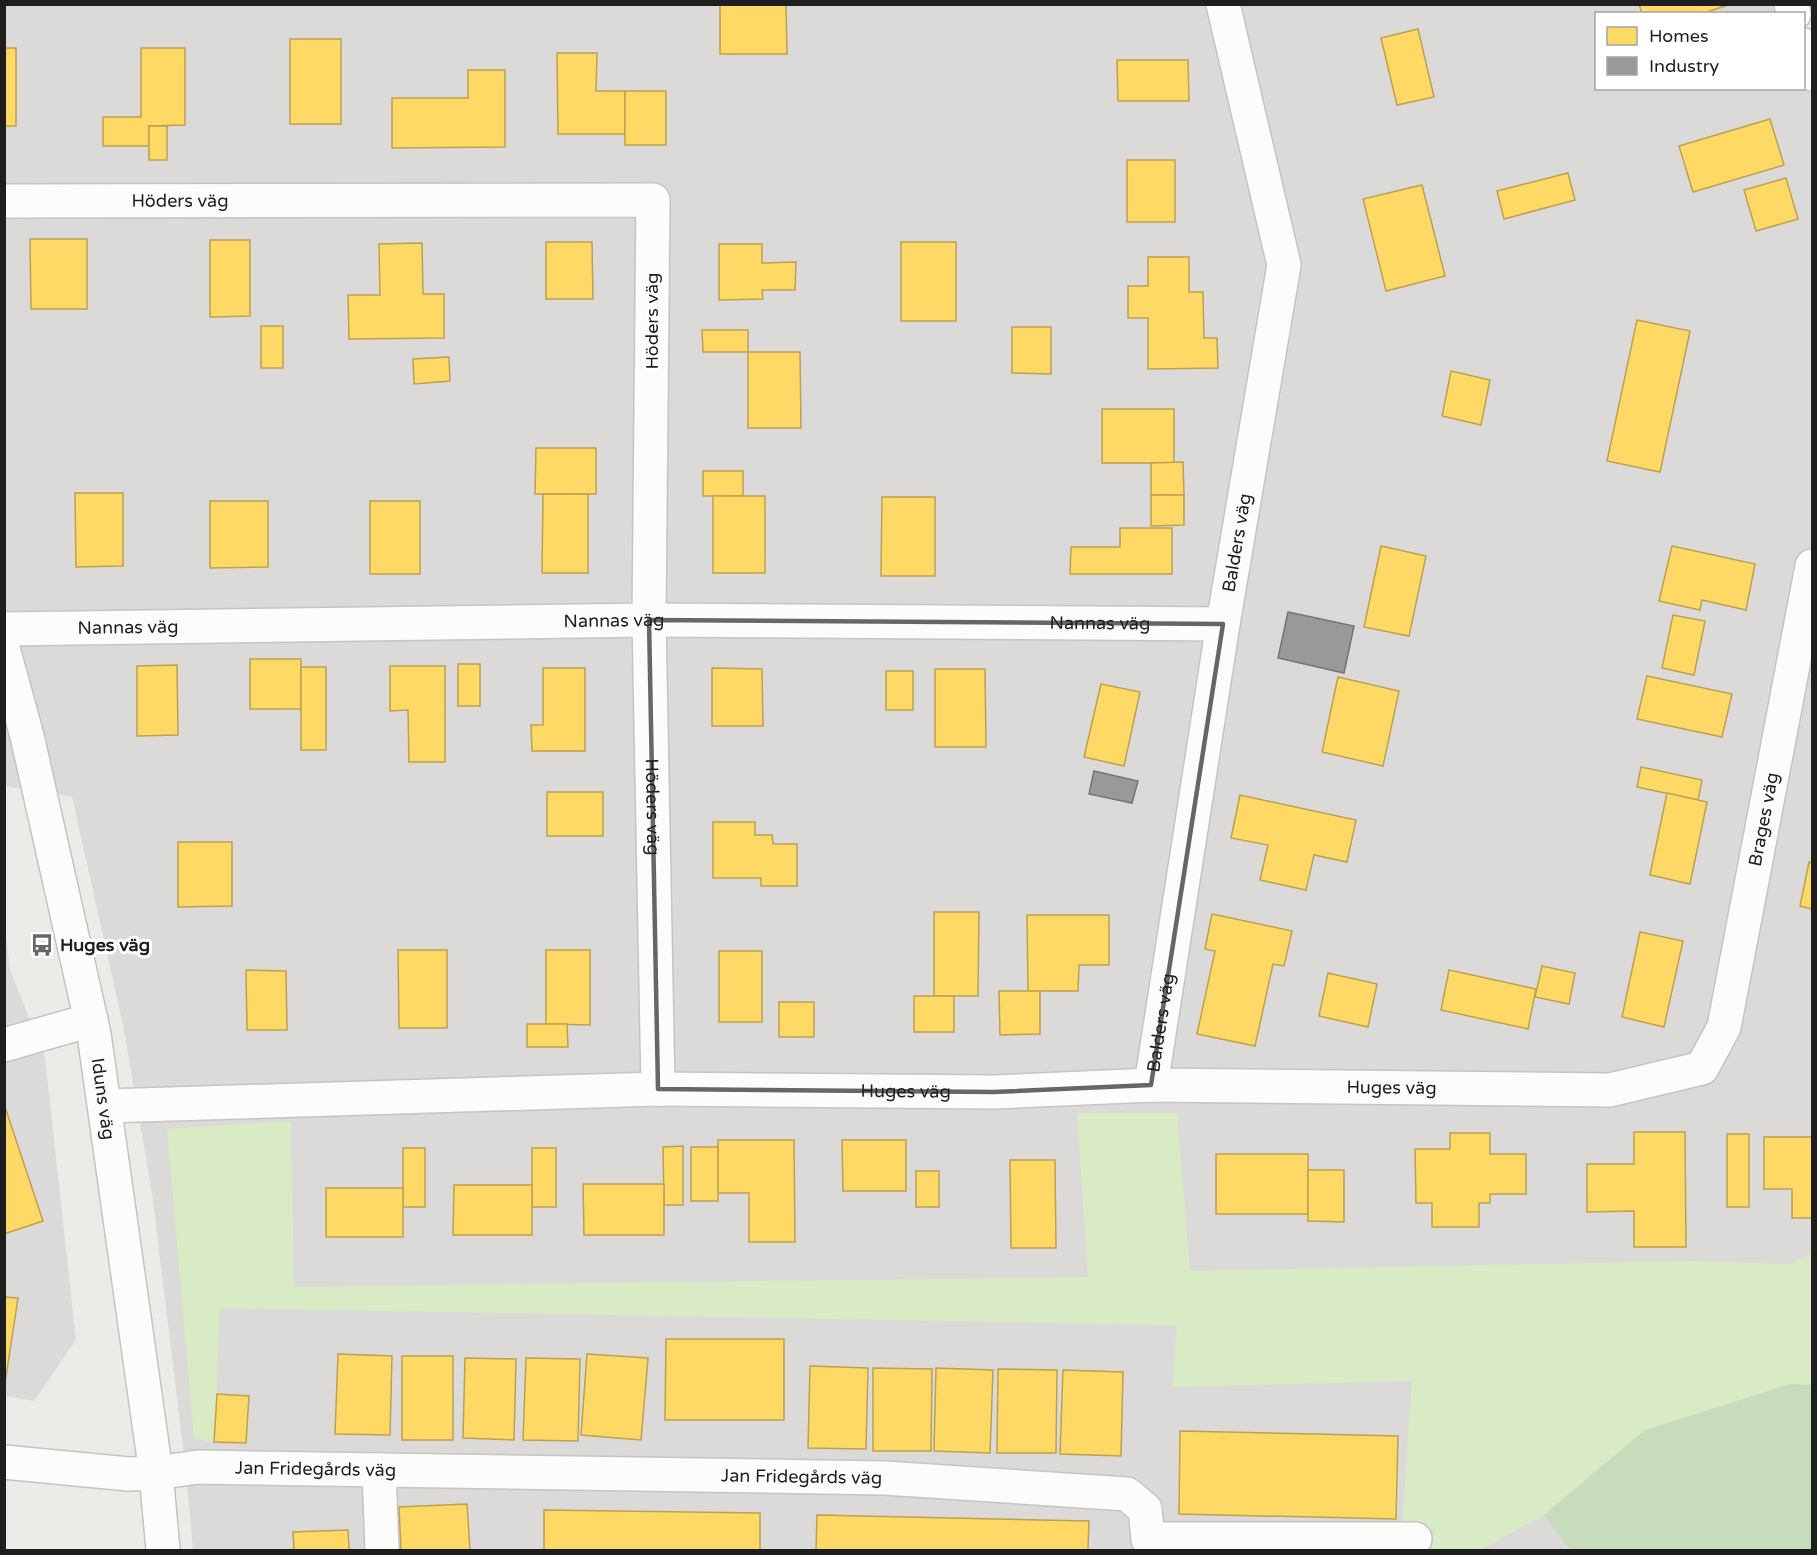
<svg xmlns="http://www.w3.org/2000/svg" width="1817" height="1555" font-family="'Varela Round',sans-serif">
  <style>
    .residential { fill: #dcdad8 }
    .grass { fill: #d9ebc5 }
    .forest { fill: #c7dcbc }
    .homes { fill: #ffd966; stroke: #bca150; stroke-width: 1.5 }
    .industry { fill: #999; stroke: #747474; stroke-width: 1.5 }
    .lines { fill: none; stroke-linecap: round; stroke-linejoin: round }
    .minor-casing { stroke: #c5c4c3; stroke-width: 36 }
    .tertiary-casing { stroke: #c5c4c3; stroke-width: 36 }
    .minor { stroke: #fcfcfb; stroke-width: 33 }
    .tertiary { stroke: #fcfcfb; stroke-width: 33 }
    .marked { fill: none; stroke: #666664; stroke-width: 4.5; stroke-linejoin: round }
    .labels { text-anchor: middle; stroke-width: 6; stroke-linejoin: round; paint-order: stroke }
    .street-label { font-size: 18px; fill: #1e1e1e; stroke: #fff }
    .poi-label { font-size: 18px; font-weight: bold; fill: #1e1e1e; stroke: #fff; text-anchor: start }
  </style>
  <rect width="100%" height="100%" fill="#edebe7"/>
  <!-- residential -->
  <g class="residential">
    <path d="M 4,5 L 1791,5 L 1794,13 L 1596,14 L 1596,88 L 1804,88 L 1804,45 L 1812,74 L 1812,1385 L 1791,1384 L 1544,1514 L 1570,1550 L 193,1550 L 185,1464 L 152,1193 L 123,1025 L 72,797 L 5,786 Z"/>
    <path d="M 4,919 L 10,970 L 45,1058 L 76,1340 L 34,1401 L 5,1396 Z"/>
  </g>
  <!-- grass -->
  <path class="grass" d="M 1077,1113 L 1177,1113 L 1190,1271 L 1694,1261 L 1790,1264 L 1812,1254 L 1812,1385 L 1791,1384 L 1645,1430 L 1544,1515 L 1480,1550 L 1431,1550 L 1435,1530 L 1402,1526 L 1412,1381 L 1172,1387 L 1177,1325 L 220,1308 L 214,1442 L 194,1439 L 167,1129 L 291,1121 L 294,1287 L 1088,1277 Z"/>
  <!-- forest -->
  <path class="forest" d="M 1791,1384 L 1812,1385 L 1812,1550 L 1570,1550 L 1544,1515 L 1645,1430 Z"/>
  <!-- homes -->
  <g class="homes">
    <path d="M 720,4 L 786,4 L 787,54 L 720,54 Z"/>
    <path d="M 1639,4 L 1731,4 L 1701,14 L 1642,14 Z"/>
    <path d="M 1418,29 L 1434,97 L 1397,105 L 1381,38 Z"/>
    <rect x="290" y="39" width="51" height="85"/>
    <rect x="4" y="48" width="12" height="78"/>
    <path d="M 141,48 L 185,48 L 185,125 L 149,126 L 149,146 L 103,146 L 103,117 L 141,117 Z"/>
    <path d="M 557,53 L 597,53 L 596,91 L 625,91 L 625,134 L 558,134 Z"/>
    <path d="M 1117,60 L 1188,60 L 1189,101 L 1118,101 Z"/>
    <path d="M 468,70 L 505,70 L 505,147 L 392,148 L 392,98 L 468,98 Z"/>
    <rect x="625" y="91" width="41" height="54"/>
    <path d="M 1770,119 L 1784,165 L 1693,192 L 1679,146 Z"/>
    <rect x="149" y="126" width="18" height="34"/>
    <rect x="1127" y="160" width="48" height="62"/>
    <path d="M 1568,173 L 1575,200 L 1504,219 L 1497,191 Z"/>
    <path d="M 1786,178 L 1798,219 L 1756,231 L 1744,190 Z"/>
    <path d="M 1422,185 L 1445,276 L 1386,291 L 1363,199 Z"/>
    <path d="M 30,239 L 87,239 L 87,309 L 31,309 Z"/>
    <path d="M 210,240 L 250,240 L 250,316 L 210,317 Z"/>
    <path d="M 546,242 L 592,242 L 593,299 L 546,299 Z"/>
    <rect x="901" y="242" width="55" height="79"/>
    <path d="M 422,243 L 423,294 L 444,294 L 444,338 L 349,339 L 348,295 L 380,295 L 379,244 Z"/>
    <path d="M 719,244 L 762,244 L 762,263 L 796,262 L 795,290 L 762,290 L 763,299 L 719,300 Z"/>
    <path d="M 1148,257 L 1189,257 L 1189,292 L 1203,292 L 1204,338 L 1217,338 L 1218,368 L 1148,369 L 1148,318 L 1128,318 L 1128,286 L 1148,286 Z"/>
    <path d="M 1637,320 L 1690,331 L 1660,472 L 1607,461 Z"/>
    <rect x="261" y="326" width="22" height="42"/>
    <path d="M 1012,327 L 1051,327 L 1051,374 L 1012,373 Z"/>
    <path d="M 702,330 L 748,330 L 748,352 L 703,352 Z"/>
    <path d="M 748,352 L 800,352 L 801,428 L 748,428 Z"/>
    <path d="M 449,357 L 450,381 L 414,384 L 413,359 Z"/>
    <path d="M 1451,371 L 1490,380 L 1481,425 L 1442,416 Z"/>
    <rect x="1102" y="409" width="72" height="54"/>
    <path d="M 536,448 L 596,448 L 596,494 L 535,494 Z"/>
    <path d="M 1183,462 L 1184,495 L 1151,495 L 1151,463 Z"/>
    <rect x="703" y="471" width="40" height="25"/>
    <path d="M 75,493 L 123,493 L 123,566 L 76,567 Z"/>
    <path d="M 543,494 L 588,494 L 588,573 L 542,573 Z"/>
    <path d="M 1151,495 L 1184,495 L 1184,525 L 1151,526 Z"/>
    <rect x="713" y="496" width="52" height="77"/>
    <path d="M 882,497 L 935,497 L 935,576 L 881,576 Z"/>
    <path d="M 210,501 L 268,501 L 268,567 L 210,568 Z"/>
    <rect x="370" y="501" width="50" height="73"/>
    <path d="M 1120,528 L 1172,528 L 1172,574 L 1070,574 L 1071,547 L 1120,547 Z"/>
    <path d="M 1381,546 L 1426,556 L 1409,636 L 1364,627 Z"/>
    <path d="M 1672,546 L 1755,564 L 1746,610 L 1702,600 L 1700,610 L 1659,601 Z"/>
    <path d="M 1673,615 L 1705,621 L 1694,675 L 1662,668 Z"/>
    <rect x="250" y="659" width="51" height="50"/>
    <rect x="458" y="664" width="22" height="42"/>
    <path d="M 177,665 L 178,735 L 137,736 L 137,666 Z"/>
    <path d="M 390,666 L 445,666 L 445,762 L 409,762 L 408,710 L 390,711 Z"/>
    <rect x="301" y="667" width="25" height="83"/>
    <path d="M 543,668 L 585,668 L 585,751 L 532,751 L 531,725 L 543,725 Z"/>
    <path d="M 712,668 L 762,669 L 763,726 L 712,726 Z"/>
    <path d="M 935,669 L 985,669 L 986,747 L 935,747 Z"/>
    <rect x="886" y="671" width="27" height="39"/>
    <path d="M 1647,676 L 1732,694 L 1722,737 L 1637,719 Z"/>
    <path d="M 1338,677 L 1399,691 L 1383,766 L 1322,752 Z"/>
    <path d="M 1101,684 L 1140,692 L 1124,766 L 1084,757 Z"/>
    <path d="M 1641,767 L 1702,780 L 1698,800 L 1637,787 Z"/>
    <rect x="547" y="792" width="56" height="44"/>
    <path d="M 1667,793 L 1707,802 L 1690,884 L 1650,875 Z"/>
    <path d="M 1240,795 L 1356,820 L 1347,862 L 1314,855 L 1306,890 L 1260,880 L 1268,845 L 1231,838 Z"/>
    <path d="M 713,822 L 755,822 L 755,835 L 772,835 L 773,844 L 797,844 L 797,886 L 761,886 L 761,878 L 713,878 Z"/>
    <path d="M 178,842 L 232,842 L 232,906 L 178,907 Z"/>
    <path d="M 1809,862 L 1812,863 L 1812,909 L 1800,906 Z"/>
    <path d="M 934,912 L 979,912 L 978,996 L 934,996 Z"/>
    <path d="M 1212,914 L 1292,931 L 1284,966 L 1273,964 L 1255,1046 L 1197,1034 L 1215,951 L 1205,949 Z"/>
    <path d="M 1027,915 L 1109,915 L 1109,965 L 1079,965 L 1078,991 L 1028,991 Z"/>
    <path d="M 1640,932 L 1683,941 L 1664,1027 L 1622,1017 Z"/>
    <path d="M 398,950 L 447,950 L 447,1028 L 399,1028 Z"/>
    <path d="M 546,950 L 590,950 L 590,1025 L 546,1024 Z"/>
    <rect x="719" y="951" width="43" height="71"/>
    <path d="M 1542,966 L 1575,973 L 1569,1004 L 1535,997 Z"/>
    <path d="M 246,970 L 286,971 L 287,1030 L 247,1030 Z"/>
    <path d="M 1449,970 L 1536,989 L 1528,1029 L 1441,1010 Z"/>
    <path d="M 1328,973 L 1377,984 L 1368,1027 L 1319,1016 Z"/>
    <path d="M 999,991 L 1040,991 L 1040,1034 L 1000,1035 Z"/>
    <rect x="914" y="996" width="40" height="36"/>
    <rect x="779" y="1002" width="35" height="35"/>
    <path d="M 527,1024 L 567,1024 L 568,1047 L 527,1047 Z"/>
    <path d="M 4,1104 L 43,1221 L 4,1234 Z"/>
    <path d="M 1634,1132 L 1685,1132 L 1686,1247 L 1634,1247 L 1634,1211 L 1587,1212 L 1587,1164 L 1634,1164 Z"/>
    <path d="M 1450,1133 L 1490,1133 L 1490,1154 L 1526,1154 L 1526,1194 L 1490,1194 L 1490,1203 L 1479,1203 L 1479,1227 L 1432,1227 L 1432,1203 L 1416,1203 L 1415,1149 L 1450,1149 Z"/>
    <rect x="1727" y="1134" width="22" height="73"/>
    <path d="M 1764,1137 L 1812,1137 L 1812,1218 L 1792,1218 L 1792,1189 L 1764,1189 Z"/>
    <path d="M 718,1140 L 794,1140 L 795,1242 L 749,1242 L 749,1193 L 718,1193 Z"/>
    <path d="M 842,1140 L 906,1140 L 906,1191 L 843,1191 Z"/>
    <path d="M 683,1146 L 683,1205 L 664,1205 L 663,1147 Z"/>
    <rect x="691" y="1147" width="27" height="54"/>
    <rect x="403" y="1148" width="22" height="59"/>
    <rect x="532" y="1148" width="24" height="59"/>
    <rect x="1216" y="1154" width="92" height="60"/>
    <path d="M 1010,1160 L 1055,1160 L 1056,1248 L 1011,1248 Z"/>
    <path d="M 1308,1170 L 1344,1170 L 1344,1222 L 1308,1221 Z"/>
    <rect x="916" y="1171" width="23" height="36"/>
    <path d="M 583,1184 L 664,1184 L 664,1235 L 584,1235 Z"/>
    <path d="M 454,1185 L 532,1185 L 532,1235 L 453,1235 Z"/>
    <rect x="326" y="1188" width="77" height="49"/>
    <path d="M 4,1297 L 18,1298 L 4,1390 Z"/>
    <path d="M 666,1339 L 784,1339 L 784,1420 L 665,1420 Z"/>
    <path d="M 338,1354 L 392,1356 L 390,1435 L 335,1434 Z"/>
    <path d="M 587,1354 L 648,1358 L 641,1440 L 581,1435 Z"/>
    <rect x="402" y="1356" width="51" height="84"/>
    <path d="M 465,1358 L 516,1359 L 514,1440 L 463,1438 Z"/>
    <path d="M 526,1358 L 580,1359 L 578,1441 L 523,1440 Z"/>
    <path d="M 810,1366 L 868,1368 L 866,1449 L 808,1448 Z"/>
    <path d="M 873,1368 L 932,1369 L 931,1451 L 873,1451 Z"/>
    <path d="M 936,1368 L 993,1370 L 990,1453 L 934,1451 Z"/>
    <path d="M 998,1369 L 1057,1370 L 1056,1453 L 997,1453 Z"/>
    <path d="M 1063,1370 L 1123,1372 L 1121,1456 L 1060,1454 Z"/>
    <path d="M 217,1394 L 249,1396 L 246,1443 L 214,1442 Z"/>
    <path d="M 1180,1431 L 1398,1436 L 1396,1519 L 1179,1514 Z"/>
    <path d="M 467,1504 L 470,1550 L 401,1550 L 399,1507 Z"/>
    <path d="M 544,1510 L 760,1513 L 760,1550 L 544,1550 Z"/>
    <path d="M 817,1515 L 1089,1521 L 1088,1550 L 816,1550 Z"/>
    <path d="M 348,1530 L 349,1550 L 294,1550 L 293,1532 Z"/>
  </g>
  <!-- industry -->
  <g class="industry">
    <path d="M 1288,612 L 1354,626 L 1344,673 L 1278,658 Z"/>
    <path d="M 1094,771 L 1138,781 L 1132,803 L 1089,794 Z"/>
  </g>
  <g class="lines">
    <!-- minor casing -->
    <g class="minor-casing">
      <g id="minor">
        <path d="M 1791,4 L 1794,14"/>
        <path d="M 1804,45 L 1812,74"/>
        <path id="s1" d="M 4,201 L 653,200 L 649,620 L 658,1089"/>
        <path id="s2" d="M 4,629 L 649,620 L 1223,624"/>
        <path d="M 4,1045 L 91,1020"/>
        <path id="s3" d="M 1151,1085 L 1223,624 L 1284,265 L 1223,4"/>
        <path id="s4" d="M 106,1106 L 658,1089 L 994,1092 L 1151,1085 L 1610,1090 L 1702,1068 L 1724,1027 L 1812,566"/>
        <path d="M 379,1470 L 382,1550"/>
        <path id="s5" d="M 156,1473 L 198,1467 L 884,1478 L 1127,1494 L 1145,1509 L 1148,1539 L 1415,1539"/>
      </g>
    </g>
    <!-- tertiary casing -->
    <g class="tertiary-casing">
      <g id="tertiary">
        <path id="s6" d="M 4,652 L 27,736 L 94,1034 L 156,1473 L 163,1550"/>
        <path d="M 4,1462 L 128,1474 L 156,1473"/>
      </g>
    </g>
    <!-- minor -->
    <use href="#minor" class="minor"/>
    <!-- tertiary -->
    <use href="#tertiary" class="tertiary"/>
  </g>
  <!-- marked area -->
  <path class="marked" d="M 649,620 L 1223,624 L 1151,1085 L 994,1092 L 658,1089 Z"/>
  <!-- icons -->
  <defs>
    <g id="bus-bare" transform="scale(1.8)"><path d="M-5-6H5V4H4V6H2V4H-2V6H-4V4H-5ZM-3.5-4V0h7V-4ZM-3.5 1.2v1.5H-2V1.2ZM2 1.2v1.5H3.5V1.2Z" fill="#666664" stroke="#fff" stroke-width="2.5" paint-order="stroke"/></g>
  </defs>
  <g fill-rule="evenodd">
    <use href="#bus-bare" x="42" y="945"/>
  </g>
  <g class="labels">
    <!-- street labels -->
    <g class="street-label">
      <text dy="6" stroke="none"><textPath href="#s1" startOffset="176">Höders väg</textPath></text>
      <text transform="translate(652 321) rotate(-90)" y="6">Höders väg</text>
      <text dy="6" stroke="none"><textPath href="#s3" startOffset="549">Balders väg</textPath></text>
      <text dy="6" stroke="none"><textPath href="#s2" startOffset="610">Nannas väg</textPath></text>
      <text dy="6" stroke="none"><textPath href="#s2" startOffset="1096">Nannas väg</textPath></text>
      <text dy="6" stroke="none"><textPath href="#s2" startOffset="124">Nannas väg</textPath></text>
      <text dy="6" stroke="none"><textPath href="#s1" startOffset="1256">Höders väg</textPath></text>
      <text dy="6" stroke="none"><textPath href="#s4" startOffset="1857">Brages väg</textPath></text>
      <text dy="6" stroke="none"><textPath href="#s3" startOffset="63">Balders väg</textPath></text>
      <text dy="6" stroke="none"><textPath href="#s4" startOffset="1286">Huges väg</textPath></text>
      <text dy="6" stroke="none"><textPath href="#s4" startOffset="800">Huges väg</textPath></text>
      <text dy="6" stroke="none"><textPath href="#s6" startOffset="458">Iduns väg</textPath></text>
      <text dy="6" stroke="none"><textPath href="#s5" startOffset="160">Jan Fridegårds väg</textPath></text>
      <text dy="6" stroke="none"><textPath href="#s5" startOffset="646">Jan Fridegårds väg</textPath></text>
    </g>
    <!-- poi labels -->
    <g class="poi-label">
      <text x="60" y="951">Huges väg</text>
    </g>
  </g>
  <!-- border -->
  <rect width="1817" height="1555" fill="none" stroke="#1e1e1e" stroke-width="12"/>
  <!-- legend -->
  <rect x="1595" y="12" width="210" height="78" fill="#ffffff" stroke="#a5a5a5" stroke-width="1.5"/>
  <rect x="1607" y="27" width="30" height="18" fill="#ffd966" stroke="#a5a5a5" stroke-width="1.5"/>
  <text x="1649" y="42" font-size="18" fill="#1e1e1e">Homes</text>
  <rect x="1607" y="57" width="30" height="18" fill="#999999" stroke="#a5a5a5" stroke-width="1.5"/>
  <text x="1649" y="72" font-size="18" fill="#1e1e1e">Industry</text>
</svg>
